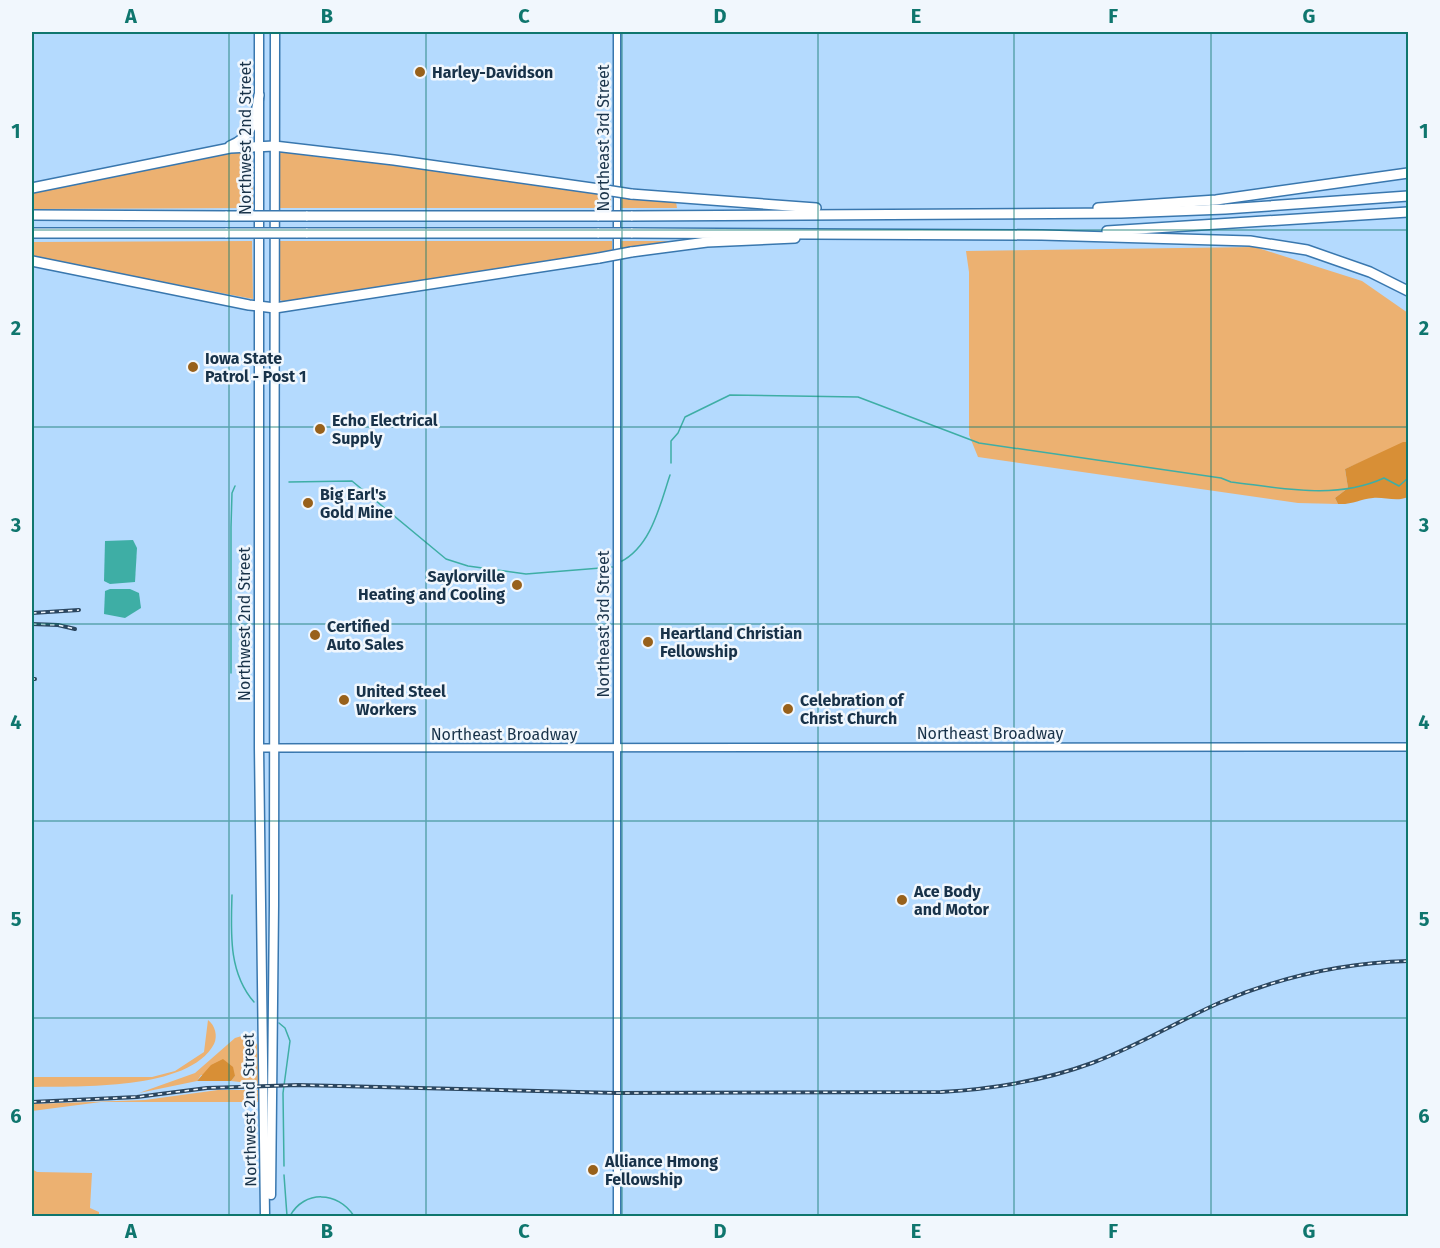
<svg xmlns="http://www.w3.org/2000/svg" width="1440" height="1248" font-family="'Fira Sans',sans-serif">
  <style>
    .green { fill: #ecb171 }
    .forest { fill: #d88f36 }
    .water { fill: #3eaea5 }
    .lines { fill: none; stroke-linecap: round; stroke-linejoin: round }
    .stream { stroke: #3eaea5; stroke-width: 1.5 }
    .tertiary-casing { stroke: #3977ae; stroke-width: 9 }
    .secondary-casing { stroke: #3977ae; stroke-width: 10 }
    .primary-casing { stroke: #3977ae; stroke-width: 11 }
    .motorway-casing { stroke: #3977ae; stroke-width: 12 }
    .tertiary { stroke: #fff; stroke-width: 6 }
    .secondary { stroke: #fff; stroke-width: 7 }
    .primary { stroke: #fff; stroke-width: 8 }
    .motorway { stroke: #fff; stroke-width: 9 }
    .rail-casing { stroke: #2b465f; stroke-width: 4 }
    .rail { stroke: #f1f7fd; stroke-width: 1.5; stroke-dasharray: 4.5; stroke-linecap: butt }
    .motorway-bridge-casing { stroke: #3977ae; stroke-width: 12; stroke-linecap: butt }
    .motorway-bridge { stroke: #fff; stroke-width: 9 }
    .grid { fill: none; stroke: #0f766e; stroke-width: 1.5; stroke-opacity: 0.55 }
    .poi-dot { fill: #98611b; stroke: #f1f7fd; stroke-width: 2 }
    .labels { text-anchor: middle; stroke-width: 5; stroke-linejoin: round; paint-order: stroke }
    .poi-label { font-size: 16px; font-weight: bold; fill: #183249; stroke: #f1f7fd; text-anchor: start }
    .street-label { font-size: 16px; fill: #183249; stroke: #f1f7fd }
    .neatline { fill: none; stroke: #0f766e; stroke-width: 2 }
    .grid-label { font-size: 20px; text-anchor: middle; font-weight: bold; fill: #0f766e }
  </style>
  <rect width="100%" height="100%" fill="#b4dafe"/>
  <!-- green -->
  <g class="green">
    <path d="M 231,151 L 252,152 L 253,208 L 32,209 L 32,191 Z"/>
    <path d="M 278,151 L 339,160 L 402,164 L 611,194 L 611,208 L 279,208 Z"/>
    <path d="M 620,196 L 676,202 L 677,208 L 620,208 Z"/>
    <path d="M 252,241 L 253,299 L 32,257 L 32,242 Z"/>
    <path d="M 279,241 L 612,241 L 612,252 L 285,302 L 280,300 L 279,296 Z"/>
    <path d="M 619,241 L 676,241 L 676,243 L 619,251 Z"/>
    <path d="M 1255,247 L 1362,281 L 1408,313 L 1408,442 L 1345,469 L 1348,488 L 1335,498 L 1338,504 L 1298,503 L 978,457 L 969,435 L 969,272 L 966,251 Z"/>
    <path d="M 208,1020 C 215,1025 218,1036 214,1044 C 189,1091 78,1086 32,1087 L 32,1077 L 152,1077 L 175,1071 L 204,1052 Z"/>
    <path d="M 245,1035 L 257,1044 L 259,1084 L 231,1081 L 235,1076 L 201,1075 L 197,1081 L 139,1093 L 195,1073 L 235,1038 Z"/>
    <path d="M 218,1090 L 259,1090 L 259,1102 L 101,1102 L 32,1111 L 32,1104 L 145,1100 Z"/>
    <path d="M 32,1169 L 37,1172 L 92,1173 L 90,1208 L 99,1212 L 99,1216 L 106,1216 L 32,1216 Z"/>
  </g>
  <!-- forest -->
  <g class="forest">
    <path d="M 1403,442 L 1408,442 L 1408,497 C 1397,502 1385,497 1373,498 C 1361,499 1351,505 1338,504 L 1335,498 L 1348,488 L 1345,469 Z"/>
    <path d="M 223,1059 L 233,1067 L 235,1076 L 231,1081 L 197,1081 L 211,1065 Z"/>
  </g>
  <!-- water -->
  <g class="water">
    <path d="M 133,540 L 137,548 L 135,582 L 110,584 L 104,581 L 105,541 Z"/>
    <path d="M 110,589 L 130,589 L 139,593 L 141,608 L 125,618 L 104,614 L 105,591 Z"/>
  </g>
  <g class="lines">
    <!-- stream -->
    <g class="stream">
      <path d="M 671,463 L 671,441 L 678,433 L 685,417 L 730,395 L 858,397 L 979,443 L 1221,478 L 1231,482 C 1282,488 1336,500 1384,478 L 1399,486 L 1408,478"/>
      <path d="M 289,482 L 352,481 L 446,559 L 468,566 L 526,574 L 613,567"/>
      <path d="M 620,562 C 651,547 660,505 670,475"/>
      <path d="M 231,673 L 231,527 L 232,493 L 235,486"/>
      <path d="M 232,895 C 231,932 228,972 254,1002"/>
      <path d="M 279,1023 L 285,1028 L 290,1041 L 283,1093 L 284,1166"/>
      <path d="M 284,1175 L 287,1216"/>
      <path d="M 290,1216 C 304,1190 338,1191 354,1216"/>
    </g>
    <!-- tertiary casing -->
    <g class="tertiary-casing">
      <path id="tertiary" d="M 617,32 L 617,1216"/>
    </g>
    <!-- secondary casing -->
    <g class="secondary-casing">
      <path id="secondary" d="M 259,748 L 1408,747"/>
    </g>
    <!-- primary casing -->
    <g class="primary-casing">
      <g id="primary">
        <path d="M 259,32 L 259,748 L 265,1216"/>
        <path d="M 271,1195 L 274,905 L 275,32"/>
      </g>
    </g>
    <!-- motorway casing -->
    <g class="motorway-casing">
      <g id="motorway">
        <path d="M 230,146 C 253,137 256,117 259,95"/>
        <path d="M 32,188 L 230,148 L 274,146 L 394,160 L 599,189"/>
        <path d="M 631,194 L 816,208"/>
        <path d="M 1098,208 L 1216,200 L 1408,173"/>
        <path d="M 32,215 L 227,216"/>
        <path d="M 306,216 L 599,216"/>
        <path d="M 631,216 L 1121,213 L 1225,209 L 1408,196"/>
        <path d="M 1107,231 L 1408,212"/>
        <path d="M 32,233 L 227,233"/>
        <path d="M 306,233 L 599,233"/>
        <path d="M 631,233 L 1042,235 L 1250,241 L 1307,250 L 1370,272 L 1408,291"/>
        <path d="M 631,252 L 707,242 L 795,238"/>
        <path d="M 32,261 L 249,305 L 275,308 L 599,258"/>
      </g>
    </g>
    <!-- tertiary -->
    <use href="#tertiary" class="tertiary"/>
    <!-- secondary -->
    <use href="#secondary" class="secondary"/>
    <!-- primary -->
    <use href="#primary" class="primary"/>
    <!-- motorway -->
    <use href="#motorway" class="motorway"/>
    <!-- rail casing -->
    <g class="rail-casing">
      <g id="rail">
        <path d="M 32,613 L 79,610"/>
        <path d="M 32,624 L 58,625 L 75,629"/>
        <path d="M 32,679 L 35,679"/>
        <path d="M 32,1102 L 137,1097 L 207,1088 L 298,1085 L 617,1093 L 941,1092 C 993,1089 1043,1081 1092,1063 C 1136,1047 1176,1022 1219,1003 C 1279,977 1343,963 1408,961"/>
      </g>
    </g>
    <!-- rail -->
    <use href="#rail" class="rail"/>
    <!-- motorway-bridge casing -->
    <g class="motorway-bridge-casing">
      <g id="motorway-bridge">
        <path d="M 599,189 L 631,194"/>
        <path d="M 227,216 L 306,216"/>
        <path d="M 599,216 L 631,216"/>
        <path d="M 227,233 L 306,233"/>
        <path d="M 599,233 L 631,233"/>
        <path d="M 599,258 L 631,252"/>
      </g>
    </g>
    <!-- motorway-bridge -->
    <use href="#motorway-bridge" class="motorway-bridge"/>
  </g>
  <!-- grid -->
  <path class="grid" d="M 229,32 L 229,1216M 426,32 L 426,1216M 622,32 L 622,1216M 818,32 L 818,1216M 1014,32 L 1014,1216M 1211,32 L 1211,1216M 32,230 L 1408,230M 32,427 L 1408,427M 32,624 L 1408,624M 32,821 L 1408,821M 32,1018 L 1408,1018"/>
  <!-- markers -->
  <g class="poi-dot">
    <circle cx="420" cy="72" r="6"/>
    <circle cx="193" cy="367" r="6"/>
    <circle cx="320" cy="429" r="6"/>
    <circle cx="308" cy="503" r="6"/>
    <circle cx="517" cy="585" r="6"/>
    <circle cx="315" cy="635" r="6"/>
    <circle cx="648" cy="642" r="6"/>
    <circle cx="344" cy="700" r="6"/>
    <circle cx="788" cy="709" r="6"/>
    <circle cx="902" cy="900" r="6"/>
    <circle cx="593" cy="1170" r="6"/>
  </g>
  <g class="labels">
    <!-- poi labels -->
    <g class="poi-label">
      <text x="432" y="78">Harley-Davidson</text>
      <text x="205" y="364">Iowa State<tspan x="205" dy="18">Patrol - Post 1</tspan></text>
      <text x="332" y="426">Echo Electrical<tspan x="332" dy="18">Supply</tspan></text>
      <text x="320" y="500">Big Earl's<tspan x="320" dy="18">Gold Mine</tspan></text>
      <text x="505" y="582" text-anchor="end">Saylorville<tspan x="505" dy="18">Heating and Cooling</tspan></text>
      <text x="327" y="632">Certified<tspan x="327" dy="18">Auto Sales</tspan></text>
      <text x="660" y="639">Heartland Christian<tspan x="660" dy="18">Fellowship</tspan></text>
      <text x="356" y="697">United Steel<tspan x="356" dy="18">Workers</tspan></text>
      <text x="800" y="706">Celebration of<tspan x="800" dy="18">Christ Church</tspan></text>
      <text x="914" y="897">Ace Body<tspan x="914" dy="18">and Motor</tspan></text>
      <text x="605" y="1167">Alliance Hmong<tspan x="605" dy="18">Fellowship</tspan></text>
    </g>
    <!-- street labels -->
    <g class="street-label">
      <text transform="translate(245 138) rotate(-90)" y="6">Northwest 2nd Street</text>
      <text transform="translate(603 138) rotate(-90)" y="6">Northeast 3rd Street</text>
      <text transform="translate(244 624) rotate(-90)" y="6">Northwest 2nd Street</text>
      <text transform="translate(603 624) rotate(-90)" y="6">Northeast 3rd Street</text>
      <text x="990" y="739">Northeast Broadway</text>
      <text x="504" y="740">Northeast Broadway</text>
      <text transform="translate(249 1110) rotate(-91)" y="6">Northwest 2nd Street</text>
    </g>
  </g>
  <!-- border -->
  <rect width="1440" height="1248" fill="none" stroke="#f1f7fd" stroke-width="66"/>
  <rect x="33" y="33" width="1374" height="1182" class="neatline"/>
  <g class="grid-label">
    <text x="131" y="23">A</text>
    <text x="327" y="23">B</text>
    <text x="524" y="23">C</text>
    <text x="720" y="23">D</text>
    <text x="916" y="23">E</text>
    <text x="1113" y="23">F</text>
    <text x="1309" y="23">G</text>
    <text x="16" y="138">1</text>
    <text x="1424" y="138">1</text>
    <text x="16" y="335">2</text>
    <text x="1424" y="335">2</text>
    <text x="16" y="532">3</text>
    <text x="1424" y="532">3</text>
    <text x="16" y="729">4</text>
    <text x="1424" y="729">4</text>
    <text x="16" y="926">5</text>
    <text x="1424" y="926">5</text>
    <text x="16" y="1123">6</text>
    <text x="1424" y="1123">6</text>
    <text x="131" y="1238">A</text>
    <text x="327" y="1238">B</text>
    <text x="524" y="1238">C</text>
    <text x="720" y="1238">D</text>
    <text x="916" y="1238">E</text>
    <text x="1113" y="1238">F</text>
    <text x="1309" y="1238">G</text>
  </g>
</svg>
